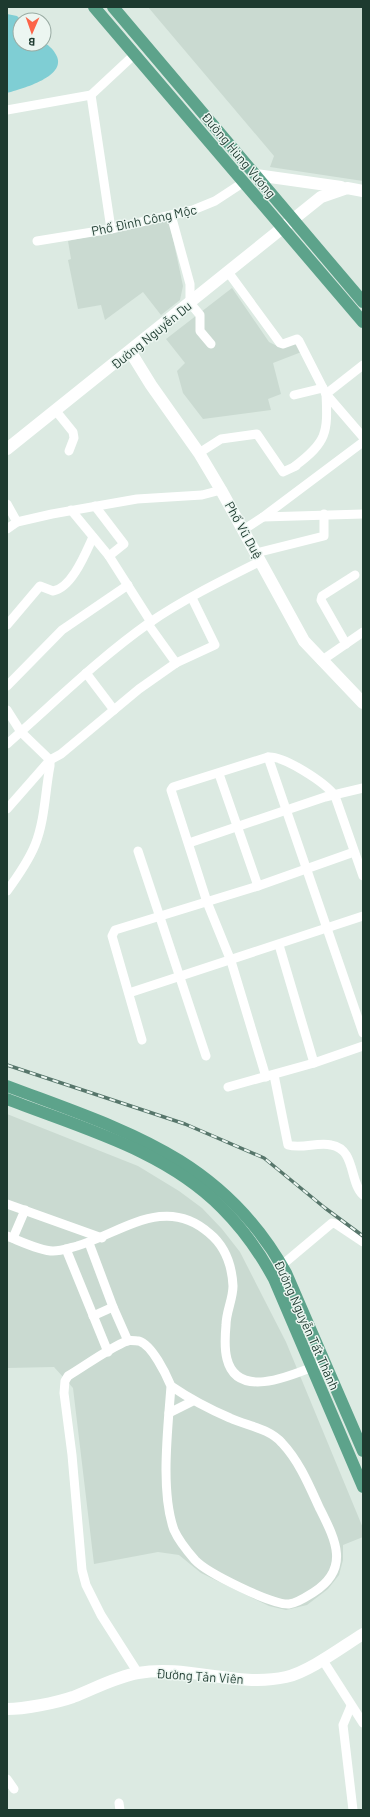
<svg xmlns="http://www.w3.org/2000/svg" width="370" height="1817" font-family="Barlow,sans-serif">
  <style>
    .built { fill: #cadad1 }
    .water { fill: #7fced4 }
    .lines { fill: none; stroke-linecap: round; stroke-linejoin: round }
    .street { stroke: #fff; stroke-width: 9 }
    .secondary { stroke: #fff; stroke-width: 12 }
    .primary { stroke: #5da38b; stroke-width: 12 }
    .rail-casing { stroke: #57766b; stroke-width: 3.5 }
    .rail { stroke: #ecf6f1; stroke-width: 2; stroke-dasharray: 6; stroke-linecap: butt }
    .labels { text-anchor: middle; stroke-width: 3; stroke-linejoin: round; paint-order: stroke }
    .street-label { font-size: 13px; fill: #1d3a2f; stroke: #ecf6f1 }
  </style>
  <rect width="100%" height="100%" fill="#dceae2"/>
  <!-- built -->
  <g class="built">
    <path d="M 148,7 L 363,7 L 363,181 L 270,167 L 274,156 Z"/>
    <path d="M 169,220 L 183,286 L 180,300 L 161,315 L 143,292 L 105,320 L 101,305 L 78,309 L 68,260 L 71,259 L 68,241 Z"/>
    <path d="M 232,288 L 269,342 L 277,346 L 298,343 L 304,351 L 273,363 L 281,394 L 268,399 L 271,410 L 203,419 L 183,393 L 177,371 L 185,363 L 166,339 Z"/>
    <path d="M 7,1114 L 138,1166 L 179,1191 L 202,1208 L 222,1229 L 240,1252 L 286,1342 L 363,1528 L 363,1537 L 343,1545 L 343,1560 L 339,1575 L 328,1589 L 307,1605 L 286,1610 L 269,1606 L 201,1573 L 179,1555 L 158,1552 L 94,1564 L 73,1388 L 54,1367 L 7,1368 Z"/>
  </g>
  <!-- water -->
  <path class="water" d="M 7,14 L 17,16 L 21,20 L 20,44 L 44,44 L 44,42 C 48,45 53,49 55,53 C 71,76 21,89 7,93 Z"/>
  <g class="lines">
    <!-- street -->
    <g class="street">
      <path d="M 91,95 L 111,229"/>
      <path d="M 7,110 L 91,95 L 135,54"/>
      <path d="M 171,215 L 190,284 L 190,303 L 200,315 L 200,331 L 211,344"/>
      <path d="M 37,241 L 111,229 L 193,210 L 215,201 L 244,182"/>
      <path d="M 228,272 L 280,343 L 283,344 L 297,339 L 299,341 L 326,394 L 363,437"/>
      <path d="M 326,394 L 363,365"/>
      <path d="M 294,395 L 323,388"/>
      <path d="M 56,411 L 73,432 L 74,438 L 69,451"/>
      <path d="M 199,453 L 221,439 L 257,434 L 283,472 L 296,466"/>
      <path d="M 295,466 C 327,442 328,433 326,394"/>
      <path d="M 7,504 L 17,522"/>
      <path d="M 95,506 L 124,544 L 109,556"/>
      <path d="M 71,510 L 109,556 L 151,622"/>
      <path d="M 263,517 L 363,514"/>
      <path d="M 7,529 L 17,522 L 52,514 L 137,499 L 202,495 L 221,490"/>
      <path d="M 243,530 L 263,517 L 363,442"/>
      <path d="M 256,553 L 324,536 L 324,514"/>
      <path d="M 148,624 L 176,663"/>
      <path d="M 7,625 L 40,586 L 53,591 C 72,588 86,552 93,537"/>
      <path d="M 346,644 L 321,600 L 322,596 L 355,575"/>
      <path d="M 321,661 L 363,632"/>
      <path d="M 86,673 L 114,710"/>
      <path d="M 7,686 L 62,630 L 128,585"/>
      <path d="M 7,710 L 21,732 L 50,760 L 50,766 C 45,792 45,820 35,845 C 28,862 18,876 7,891"/>
      <path d="M 7,744 C 54,703 98,659 149,623 C 184,599 223,580 261,561"/>
      <path d="M 268,757 L 363,1033"/>
      <path d="M 219,774 L 258,886"/>
      <path d="M 7,809 L 50,760 L 61,754 L 139,689 L 176,663 L 215,645 L 192,598"/>
      <path d="M 189,843 L 325,797 L 363,788"/>
      <path d="M 138,851 L 206,1056"/>
      <path d="M 279,945 L 314,1063"/>
      <path d="M 129,993 L 363,916"/>
      <path d="M 142,1040 L 112,936 L 115,930 L 258,886 L 354,852"/>
      <path d="M 274,1075 L 288,1145 C 301,1149 318,1142 331,1145 C 356,1149 349,1182 363,1195"/>
      <path d="M 266,1077 L 231,961 L 207,902 L 171,790 L 173,787 L 268,757 C 283,755 326,783 335,796 L 363,876"/>
      <path d="M 228,1087 L 314,1063 L 363,1046"/>
      <path d="M 7,1204 L 102,1238"/>
      <path d="M 7,1236 C 20,1241 40,1251 53,1251 C 61,1251 69,1248 77,1246 C 121,1233 165,1194 209,1233 C 225,1246 232,1266 233,1286 C 233,1299 226,1312 226,1325 C 225,1336 224,1348 227,1359 C 238,1403 299,1372 325,1362"/>
      <path d="M 13,1238 L 25,1210"/>
      <path d="M 89,1243 L 113,1307 L 128,1341"/>
      <path d="M 66,1249 L 108,1352"/>
      <path d="M 282,1265 L 332,1223 L 336,1224 L 363,1242"/>
      <path d="M 93,1316 L 113,1307"/>
      <path d="M 169,1413 L 193,1401"/>
      <path d="M 322,1659 L 363,1723"/>
      <path d="M 138,1673 L 101,1615 L 86,1585 L 82,1570 L 72,1455 L 64,1393 L 65,1381 L 68,1376 C 85,1366 109,1348 127,1341 C 130,1340 136,1341 139,1341 C 152,1345 166,1374 171,1386 C 168,1428 160,1491 174,1530 C 178,1539 188,1552 195,1560 C 207,1573 272,1605 289,1604 C 298,1603 306,1597 314,1592 C 351,1568 335,1539 319,1507 C 309,1485 299,1461 282,1443 C 269,1428 247,1426 230,1418 C 209,1409 190,1399 171,1386"/>
      <path d="M 351,1706 L 343,1725 L 353,1810"/>
      <path d="M 7,1779 L 14,1789"/>
      <path d="M 119,1803 L 120,1810"/>
    </g>
    <!-- secondary -->
    <g class="secondary">
      <path d="M 256,175 L 341,187"/>
      <path d="M 130,351 L 151,385 L 199,453 L 221,490 L 304,641 L 363,703"/>
      <path d="M 7,449 L 321,197 L 347,188 L 363,191"/>
      <path d="M 7,1709 C 24,1709 56,1703 73,1697 C 94,1689 115,1677 138,1673 C 187,1664 237,1688 286,1677 C 309,1672 342,1647 363,1634"/>
    </g>
    <!-- primary -->
    <g class="primary">
      <path d="M 94,7 L 363,322"/>
      <path d="M 113,7 L 363,302"/>
      <path d="M 7,1086 C 123,1130 222,1157 286,1273 L 363,1451"/>
      <path d="M 7,1099 C 81,1128 165,1150 222,1208 C 243,1229 260,1253 274,1279 L 363,1487"/>
    </g>
    <!-- rail casing -->
    <g class="rail-casing">
      <path id="rail" d="M 7,1065 L 185,1124 L 264,1158 L 325,1208 L 363,1236"/>
    </g>
    <!-- rail -->
    <use href="#rail" class="rail"/>
  </g>
  <g class="labels">
    <!-- street labels -->
    <g class="street-label">
      <text transform="translate(239 155) rotate(50)" y="5">Đường Hùng Vương</text>
      <text transform="translate(144 220) rotate(-12)" y="5">Phố Đinh Công Mộc</text>
      <text transform="translate(151 335) rotate(-39)" y="5">Đường Nguyễn Du</text>
      <text transform="translate(244 530) rotate(61)" y="5">Phố Vũ Duệ</text>
      <text transform="translate(307 1325) rotate(66)" y="5">Đường Nguyễn Tất Thành</text>
      <text transform="translate(200 1676) rotate(4)" y="5">Đường Tản Viên</text>
    </g>
  </g>
  <!-- border -->
  <rect width="370" height="1817" fill="none" stroke="#1d3a2f" stroke-width="16"/>
  <!-- north arrow -->
  <g transform="translate(32 32) rotate(182)"><circle r="19" fill="#ecf6f1" stroke="#99aba3"/>
  <path d="M0-3L7 15L0 10L-7 15Z" fill="#fc6448"/>
  <text y="-6" font-size="11" font-weight="bold" text-anchor="middle" fill="#1d3a2f">B</text>
  </g>
</svg>
